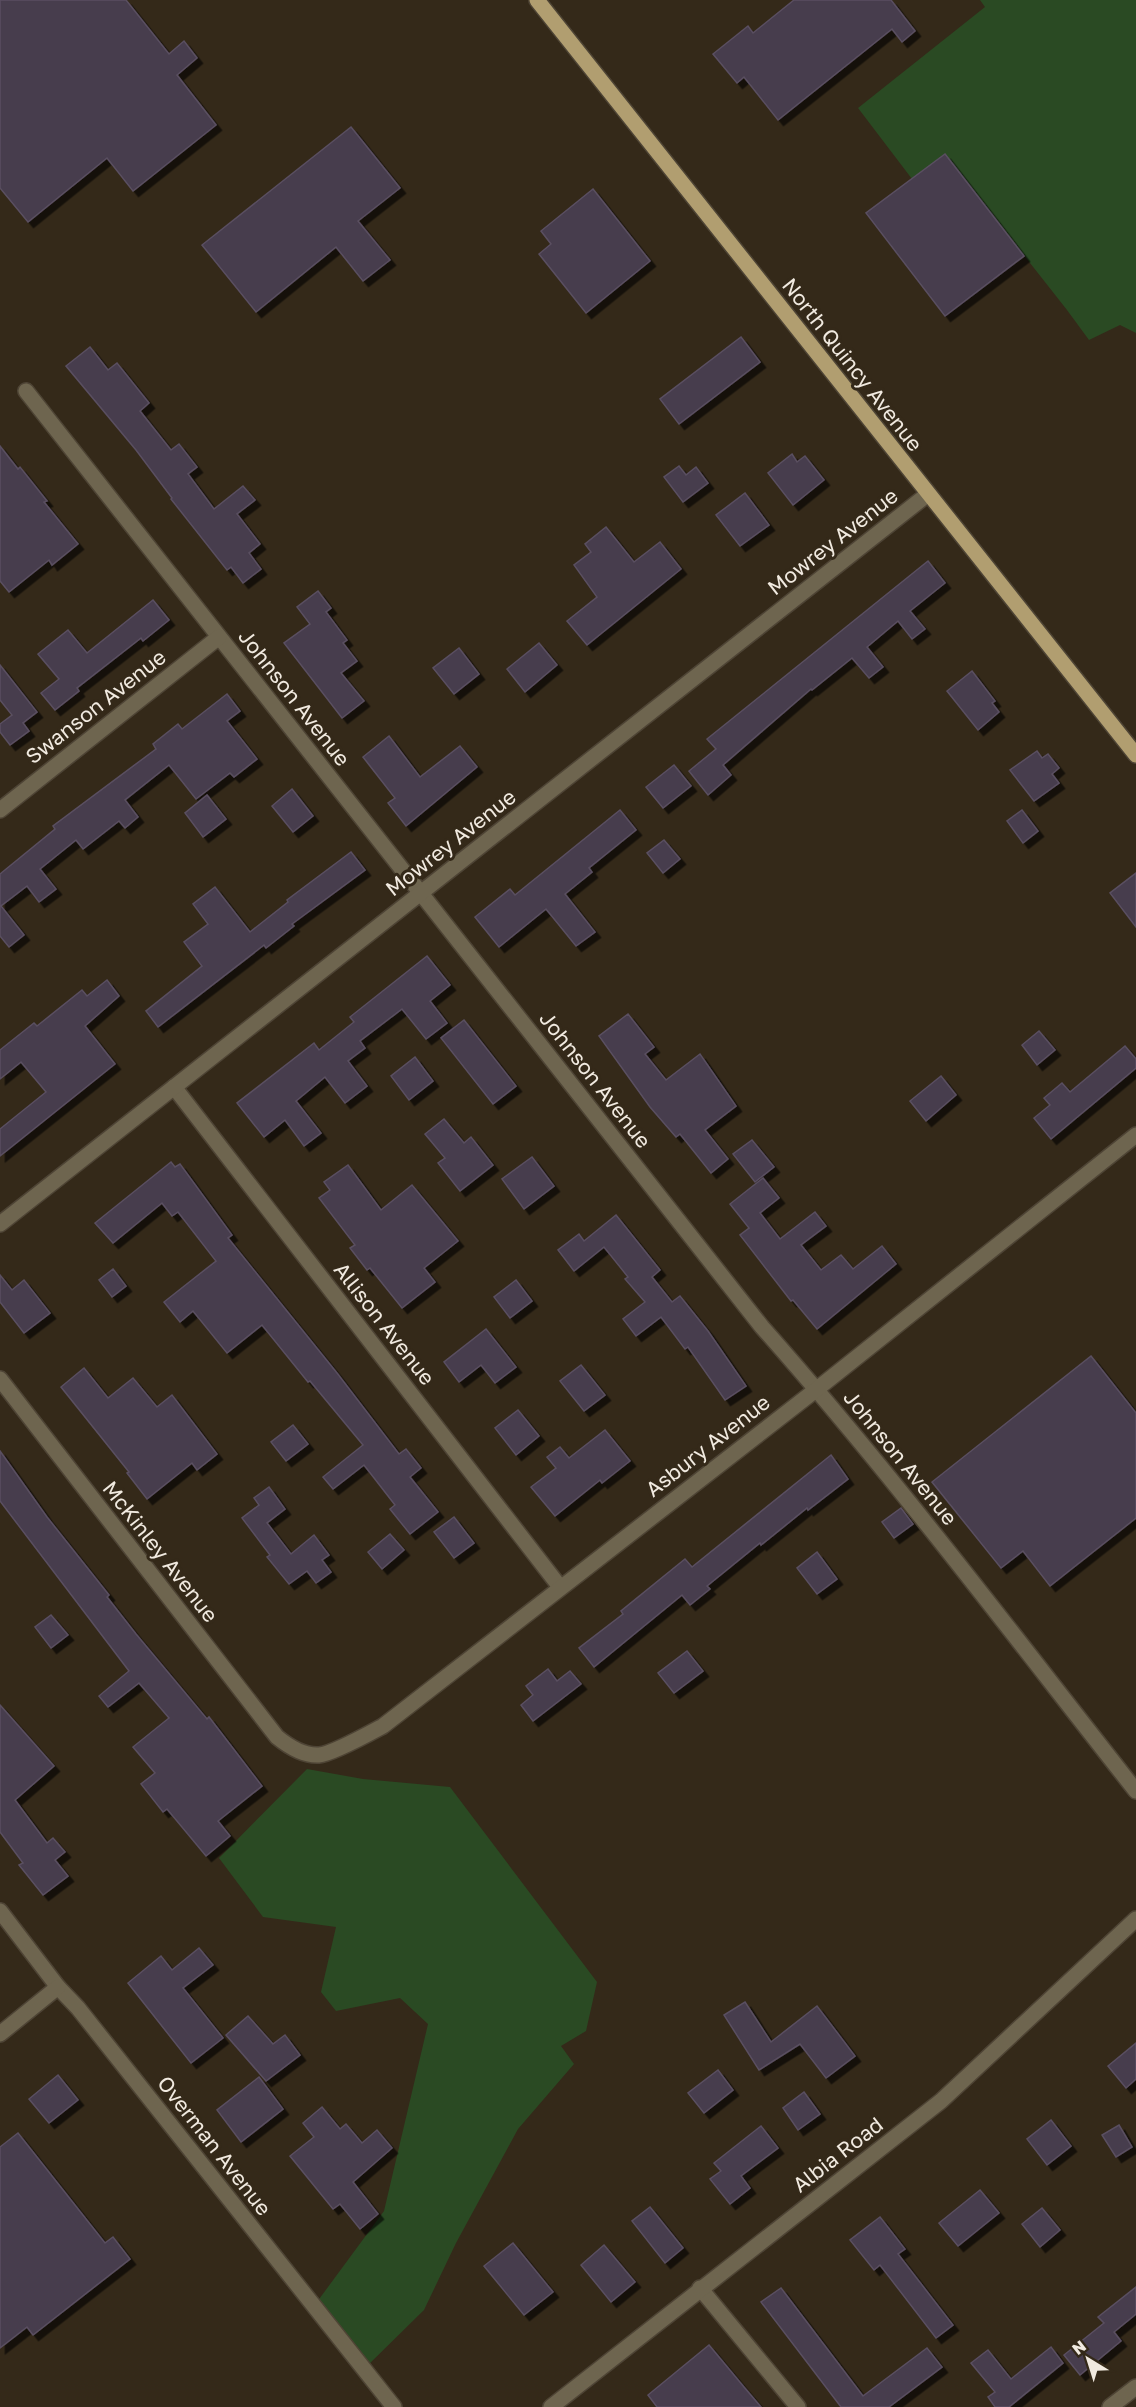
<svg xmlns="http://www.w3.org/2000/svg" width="1136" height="2407" font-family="'Golos Text',sans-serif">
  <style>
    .green { fill: #2a4a23 }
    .building { fill: #463c4d; stroke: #5a4f61; stroke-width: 1.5; filter: url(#shadow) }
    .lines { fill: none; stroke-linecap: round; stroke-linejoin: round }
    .minor-casing { stroke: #4e4435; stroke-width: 18 }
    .major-casing { stroke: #4e4435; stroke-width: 18 }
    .minor { stroke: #6e654f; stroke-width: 15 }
    .major { stroke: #b19e70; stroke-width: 15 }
    .labels { text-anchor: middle; stroke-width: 6; stroke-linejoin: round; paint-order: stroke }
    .street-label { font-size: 21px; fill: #f1eae0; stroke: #342919 }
  </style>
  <defs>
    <filter id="shadow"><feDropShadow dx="5.5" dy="5.5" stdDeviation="0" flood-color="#0009"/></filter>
  </defs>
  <rect width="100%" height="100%" fill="#342919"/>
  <!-- green -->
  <g class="green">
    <path d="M 980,0 L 1136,0 L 1136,333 L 1120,325 L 1089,340 L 1067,310 L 945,155 L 912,179 L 858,108 L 985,7 Z"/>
    <path d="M 307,1769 L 363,1779 L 450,1787 L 597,1982 L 586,2031 L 561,2046 L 574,2064 L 518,2129 L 456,2243 L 424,2310 L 364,2369 L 314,2306 L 384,2211 L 428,2024 L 400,1998 L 336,2011 L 321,1992 L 336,1927 L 263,1917 L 219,1858 Z"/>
  </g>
  <!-- building -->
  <g class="building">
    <path d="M 0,0 L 126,0 L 169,54 L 184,41 L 197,58 L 177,75 L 216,125 L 133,191 L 107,158 L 28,222 L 0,188 Z"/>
    <path d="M 794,0 L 891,0 L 915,31 L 902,42 L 892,29 L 778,120 L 744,77 L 737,83 L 713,54 L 748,26 L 753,33 Z"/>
    <path d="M 351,127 L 400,188 L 358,221 L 390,260 L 363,281 L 336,247 L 256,312 L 202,245 Z"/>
    <path d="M 945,154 L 1024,256 L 945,316 L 866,213 Z"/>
    <path d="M 593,189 L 650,261 L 586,313 L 539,254 L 551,244 L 541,231 Z"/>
    <path d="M 741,337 L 760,362 L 679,424 L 660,399 Z"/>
    <path d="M 90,347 L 108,370 L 117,363 L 149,403 L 140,411 L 171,450 L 179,444 L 197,467 L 188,474 L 214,509 L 243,486 L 255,500 L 237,514 L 260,544 L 249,553 L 261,569 L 243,583 L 231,567 L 227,570 L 171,499 L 172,498 L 136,450 L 66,366 Z"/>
    <path d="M 0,446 L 18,469 L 20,467 L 47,501 L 44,502 L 78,544 L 52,565 L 49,560 L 9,592 L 0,581 Z"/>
    <path d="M 792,454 L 797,462 L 805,456 L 824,480 L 793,505 L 768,473 Z"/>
    <path d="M 679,466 L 686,475 L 696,467 L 708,483 L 683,502 L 664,477 Z"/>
    <path d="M 745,493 L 769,525 L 740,546 L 716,515 Z"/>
    <path d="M 606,527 L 634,562 L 660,542 L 681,569 L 587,645 L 567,621 L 597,597 L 574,565 L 591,552 L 585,544 Z"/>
    <path d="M 928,561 L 945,583 L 910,611 L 925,629 L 912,639 L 898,621 L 867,647 L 883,667 L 869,678 L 852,658 L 812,690 L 811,689 L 723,765 L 731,775 L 708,795 L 689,771 L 716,749 L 707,739 Z"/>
    <path d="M 318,591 L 331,608 L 326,612 L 347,640 L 343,643 L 357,661 L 341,673 L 364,701 L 342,718 L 284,643 L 310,624 L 297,607 Z"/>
    <path d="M 153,600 L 169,620 L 143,641 L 141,638 L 77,688 L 79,691 L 55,710 L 41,693 L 59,679 L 38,654 L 68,630 L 87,653 Z"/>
    <path d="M 539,643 L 557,665 L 525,692 L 507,669 Z"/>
    <path d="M 459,648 L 479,674 L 454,694 L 433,668 Z"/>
    <path d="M 0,665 L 37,712 L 23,723 L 29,731 L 10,745 L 0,732 L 0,724 L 12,715 L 0,700 Z"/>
    <path d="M 972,671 L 995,701 L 992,703 L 999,712 L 978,730 L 947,691 Z"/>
    <path d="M 227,694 L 240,711 L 227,721 L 257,759 L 234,777 L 230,773 L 196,799 L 169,765 L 125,800 L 138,817 L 125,828 L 119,821 L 83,849 L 76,840 L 40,869 L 56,889 L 39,902 L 27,886 L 1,906 L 24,935 L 9,947 L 0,936 L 0,874 L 55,829 L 53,826 L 156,749 L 153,744 L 178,724 L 182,729 Z"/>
    <path d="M 389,736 L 420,777 L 460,746 L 477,767 L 406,826 L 388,803 L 395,798 L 363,757 Z"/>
    <path d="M 1037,751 L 1042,758 L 1048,754 L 1059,768 L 1052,774 L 1059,783 L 1034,801 L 1010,770 Z"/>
    <path d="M 674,765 L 691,786 L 663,808 L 646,787 Z"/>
    <path d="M 292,789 L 313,816 L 293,832 L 272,806 Z"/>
    <path d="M 207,795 L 226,819 L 203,837 L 185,813 Z"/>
    <path d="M 620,810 L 636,830 L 589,868 L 592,872 L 565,894 L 595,932 L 576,946 L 546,909 L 499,947 L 475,917 L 510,889 L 515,895 Z"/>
    <path d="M 1022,810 L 1038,831 L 1023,843 L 1007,821 Z"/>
    <path d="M 664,840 L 680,859 L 663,873 L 647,853 Z"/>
    <path d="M 351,852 L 365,870 L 292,924 L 294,926 L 266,948 L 264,945 L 158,1027 L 146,1011 L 202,966 L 184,942 L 208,924 L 193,904 L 215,887 L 250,932 L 288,902 L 287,900 Z"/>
    <path d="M 1136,873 L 1136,927 L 1110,893 Z"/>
    <path d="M 427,956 L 450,985 L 430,1001 L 447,1023 L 426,1039 L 402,1009 L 360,1041 L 365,1048 L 348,1061 L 367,1086 L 345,1103 L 325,1077 L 296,1101 L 321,1133 L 304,1146 L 285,1120 L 264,1137 L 237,1103 L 314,1043 L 319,1050 L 354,1022 L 350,1017 Z"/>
    <path d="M 107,980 L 119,996 L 85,1026 L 115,1064 L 0,1156 L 0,1129 L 46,1092 L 21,1062 L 0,1079 L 0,1050 L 34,1023 L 37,1026 L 82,990 L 87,996 Z"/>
    <path d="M 628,1014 L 654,1047 L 645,1054 L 666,1080 L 700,1054 L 736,1106 L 705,1130 L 728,1159 L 711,1173 L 680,1134 L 676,1137 L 650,1107 L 599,1036 Z"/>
    <path d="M 464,1020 L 516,1086 L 493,1104 L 441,1038 Z"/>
    <path d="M 1039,1031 L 1055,1050 L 1037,1065 L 1022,1045 Z"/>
    <path d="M 1125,1046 L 1136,1059 L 1136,1068 L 1051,1139 L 1034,1118 L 1050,1105 L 1044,1098 L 1062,1083 L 1070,1092 Z"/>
    <path d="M 415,1057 L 433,1081 L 409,1100 L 391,1076 Z"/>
    <path d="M 941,1076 L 956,1095 L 926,1121 L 910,1101 Z"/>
    <path d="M 444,1119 L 464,1143 L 471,1137 L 493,1165 L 460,1191 L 438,1163 L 445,1158 L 425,1134 Z"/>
    <path d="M 752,1140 L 774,1167 L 755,1182 L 733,1154 Z"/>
    <path d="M 532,1157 L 554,1186 L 524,1209 L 502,1179 Z"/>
    <path d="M 171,1162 L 175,1167 L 180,1164 L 232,1235 L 228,1238 L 337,1373 L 399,1454 L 406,1449 L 421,1468 L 410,1477 L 438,1512 L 410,1534 L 390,1509 L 395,1505 L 364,1465 L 333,1489 L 323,1477 L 363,1445 L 310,1381 L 308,1382 L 262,1325 L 227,1353 L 193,1311 L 180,1322 L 164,1302 L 216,1261 L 178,1212 L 172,1216 L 162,1203 L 113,1243 L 95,1223 Z"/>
    <path d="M 348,1165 L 381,1210 L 412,1185 L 458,1241 L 424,1268 L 435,1282 L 402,1308 L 370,1268 L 367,1270 L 350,1248 L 355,1245 L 319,1198 L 330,1190 L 324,1182 Z"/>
    <path d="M 763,1178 L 779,1198 L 760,1213 L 780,1239 L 815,1212 L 826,1226 L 801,1245 L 821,1270 L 841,1255 L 853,1269 L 882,1246 L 896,1264 L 817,1329 L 793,1300 L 791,1301 L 740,1235 L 749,1228 L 730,1204 Z"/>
    <path d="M 616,1215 L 660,1270 L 652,1277 L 672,1302 L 680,1296 L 708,1331 L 746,1386 L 725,1400 L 688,1347 L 685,1349 L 661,1317 L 636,1336 L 623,1319 L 645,1302 L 625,1279 L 628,1277 L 604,1247 L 574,1271 L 558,1250 L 579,1234 L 584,1241 Z"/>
    <path d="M 113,1269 L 126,1286 L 112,1297 L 99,1280 Z"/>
    <path d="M 0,1275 L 12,1290 L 24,1280 L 50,1313 L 24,1333 L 0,1302 Z"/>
    <path d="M 516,1280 L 532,1301 L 510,1318 L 494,1297 Z"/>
    <path d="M 486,1329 L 516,1367 L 495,1383 L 481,1365 L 459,1382 L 444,1362 Z"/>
    <path d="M 1091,1356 L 1136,1413 L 1136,1518 L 1050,1586 L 1023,1551 L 1001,1568 L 932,1482 Z"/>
    <path d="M 581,1365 L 605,1395 L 584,1411 L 560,1381 Z"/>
    <path d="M 84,1368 L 108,1398 L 133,1378 L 157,1407 L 172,1395 L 217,1454 L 197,1470 L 192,1463 L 147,1499 L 127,1473 L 129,1472 L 61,1387 Z"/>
    <path d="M 518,1410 L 539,1436 L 516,1455 L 495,1428 Z"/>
    <path d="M 293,1425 L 308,1444 L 286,1461 L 271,1442 Z"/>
    <path d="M 605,1430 L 630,1461 L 602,1483 L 600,1480 L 555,1516 L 531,1487 L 556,1468 L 547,1457 L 560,1447 L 569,1458 Z"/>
    <path d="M 0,1451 L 47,1517 L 109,1595 L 107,1597 L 136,1634 L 207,1719 L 209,1717 L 262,1786 L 218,1821 L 230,1836 L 206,1856 L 167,1809 L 163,1812 L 141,1784 L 155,1773 L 133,1747 L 169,1718 L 139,1683 L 108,1707 L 99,1696 L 129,1671 L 0,1501 Z"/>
    <path d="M 831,1455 L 848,1479 L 808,1510 L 807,1508 L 761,1545 L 760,1543 L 707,1586 L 710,1589 L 690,1605 L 682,1595 L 594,1667 L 579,1648 L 623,1614 L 621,1611 L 685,1559 L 692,1567 Z"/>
    <path d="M 269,1487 L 285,1509 L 267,1523 L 291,1554 L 314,1535 L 329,1555 L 322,1560 L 331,1572 L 316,1583 L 307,1571 L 289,1584 L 267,1557 L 270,1555 L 242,1518 L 259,1505 L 254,1498 Z"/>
    <path d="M 901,1508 L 913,1524 L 894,1538 L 882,1522 Z"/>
    <path d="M 454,1517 L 474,1543 L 454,1558 L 434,1532 Z"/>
    <path d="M 390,1534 L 404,1550 L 382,1569 L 368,1552 Z"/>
    <path d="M 817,1552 L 837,1579 L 817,1594 L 797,1568 Z"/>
    <path d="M 51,1615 L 68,1635 L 51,1648 L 35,1627 Z"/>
    <path d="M 687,1651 L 703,1671 L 674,1693 L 658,1673 Z"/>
    <path d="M 548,1669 L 557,1681 L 570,1671 L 581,1684 L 533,1721 L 521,1705 L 533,1695 L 526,1686 Z"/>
    <path d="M 0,1705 L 54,1766 L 15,1800 L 47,1843 L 53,1838 L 65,1852 L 55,1860 L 68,1876 L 43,1895 L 19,1865 L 23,1863 L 0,1832 Z"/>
    <path d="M 199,1948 L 213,1965 L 183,1988 L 223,2038 L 191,2063 L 128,1983 L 161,1956 L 172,1970 Z"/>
    <path d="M 745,2002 L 771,2042 L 817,2006 L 855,2056 L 826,2078 L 800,2044 L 759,2070 L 724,2015 Z"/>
    <path d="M 248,2016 L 273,2044 L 285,2035 L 300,2055 L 266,2081 L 226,2035 Z"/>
    <path d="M 1136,2043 L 1136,2079 L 1126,2088 L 1108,2066 Z"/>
    <path d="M 718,2070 L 733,2090 L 704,2113 L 688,2093 Z"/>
    <path d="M 58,2075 L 78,2100 L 49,2123 L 29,2099 Z"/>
    <path d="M 259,2077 L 283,2109 L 241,2142 L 217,2110 Z"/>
    <path d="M 804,2092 L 820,2114 L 798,2130 L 783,2108 Z"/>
    <path d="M 322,2107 L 340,2129 L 346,2124 L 362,2143 L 377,2130 L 392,2148 L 353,2182 L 378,2214 L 360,2229 L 340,2204 L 333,2209 L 290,2156 L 314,2137 L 303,2123 Z"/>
    <path d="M 1051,2120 L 1071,2146 L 1047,2165 L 1027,2139 Z"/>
    <path d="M 1119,2125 L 1132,2147 L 1116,2157 L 1102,2135 Z"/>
    <path d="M 761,2126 L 778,2148 L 741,2176 L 750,2188 L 730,2204 L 710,2179 L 721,2171 L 714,2163 Z"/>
    <path d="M 18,2133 L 105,2243 L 113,2237 L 130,2259 L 33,2335 L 27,2327 L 0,2348 L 0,2147 Z"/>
    <path d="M 980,2190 L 999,2213 L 958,2246 L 939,2223 Z"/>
    <path d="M 650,2207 L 683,2248 L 665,2263 L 632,2221 Z"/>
    <path d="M 1042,2208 L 1060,2230 L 1040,2247 L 1022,2224 Z"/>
    <path d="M 880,2217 L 905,2249 L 898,2254 L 953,2325 L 936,2338 L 880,2265 L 874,2270 L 850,2240 Z"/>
    <path d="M 513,2243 L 553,2292 L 524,2315 L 484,2266 Z"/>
    <path d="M 604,2245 L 635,2282 L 611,2302 L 581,2265 Z"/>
    <path d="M 1136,2287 L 1136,2314 L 1114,2332 L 1121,2341 L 1080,2375 L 1064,2355 L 1104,2323 L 1098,2317 Z"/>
    <path d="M 781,2288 L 863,2396 L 927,2348 L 942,2367 L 889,2407 L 841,2407 L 761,2302 Z"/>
    <path d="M 709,2345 L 744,2387 L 761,2407 L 657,2407 L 648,2395 Z"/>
    <path d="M 1051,2347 L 1063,2363 L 1009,2407 L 995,2407 L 988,2397 L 995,2392 L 971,2363 L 988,2350 L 1011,2379 Z"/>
  </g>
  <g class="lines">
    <!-- minor casing -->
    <g class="minor-casing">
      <g id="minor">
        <path d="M 26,391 L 762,1327 C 894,1476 1013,1635 1136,1791"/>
        <path d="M 0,810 L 219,637"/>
        <path d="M 174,1087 L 560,1587"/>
        <path d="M 0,1224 L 928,494"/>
        <path d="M 0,1379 L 277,1737 C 288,1746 304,1756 319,1755 C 332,1754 370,1733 383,1726 L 817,1389 L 1136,1135"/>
        <path d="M 0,1911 L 58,1987 L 78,2008 L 394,2407"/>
        <path d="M 0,2034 L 58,1987"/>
        <path d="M 700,2288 L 798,2407"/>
        <path d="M 551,2407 L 941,2101 L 1136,1919"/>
        <path d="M 1110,2407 L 1136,2387"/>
      </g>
    </g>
    <!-- major casing -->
    <g class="major-casing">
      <path id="major" d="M 537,0 L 1136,755"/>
    </g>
    <!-- minor -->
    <use href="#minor" class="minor"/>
    <!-- major -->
    <use href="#major" class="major"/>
  </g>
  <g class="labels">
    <!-- street labels -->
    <g class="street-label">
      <text transform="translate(852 365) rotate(52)" y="7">North Quincy Avenue</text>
      <text transform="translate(833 542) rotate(-38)" y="7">Mowrey Avenue</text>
      <text transform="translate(294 698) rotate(52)" y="7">Johnson Avenue</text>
      <text transform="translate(96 707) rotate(-38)" y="7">Swanson Avenue</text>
      <text transform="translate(451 843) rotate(-38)" y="7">Mowrey Avenue</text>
      <text transform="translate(595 1080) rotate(52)" y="7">Johnson Avenue</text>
      <text transform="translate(384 1324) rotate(52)" y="7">Allison Avenue</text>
      <text transform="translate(708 1446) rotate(-38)" y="7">Asbury Avenue</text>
      <text transform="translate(900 1458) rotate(51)" y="7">Johnson Avenue</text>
      <text transform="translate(160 1552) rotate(52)" y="7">McKinley Avenue</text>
      <text transform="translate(214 2146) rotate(52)" y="7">Overman Avenue</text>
      <text transform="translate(838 2155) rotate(-38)" y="7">Albia Road</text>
    </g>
  </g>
  <!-- north arrow -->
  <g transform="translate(1088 2359) rotate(322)" stroke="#342919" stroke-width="4.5" paint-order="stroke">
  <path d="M0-4.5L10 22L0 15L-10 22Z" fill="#f1eae0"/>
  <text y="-9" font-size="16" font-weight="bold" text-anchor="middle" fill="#f1eae0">N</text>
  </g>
</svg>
